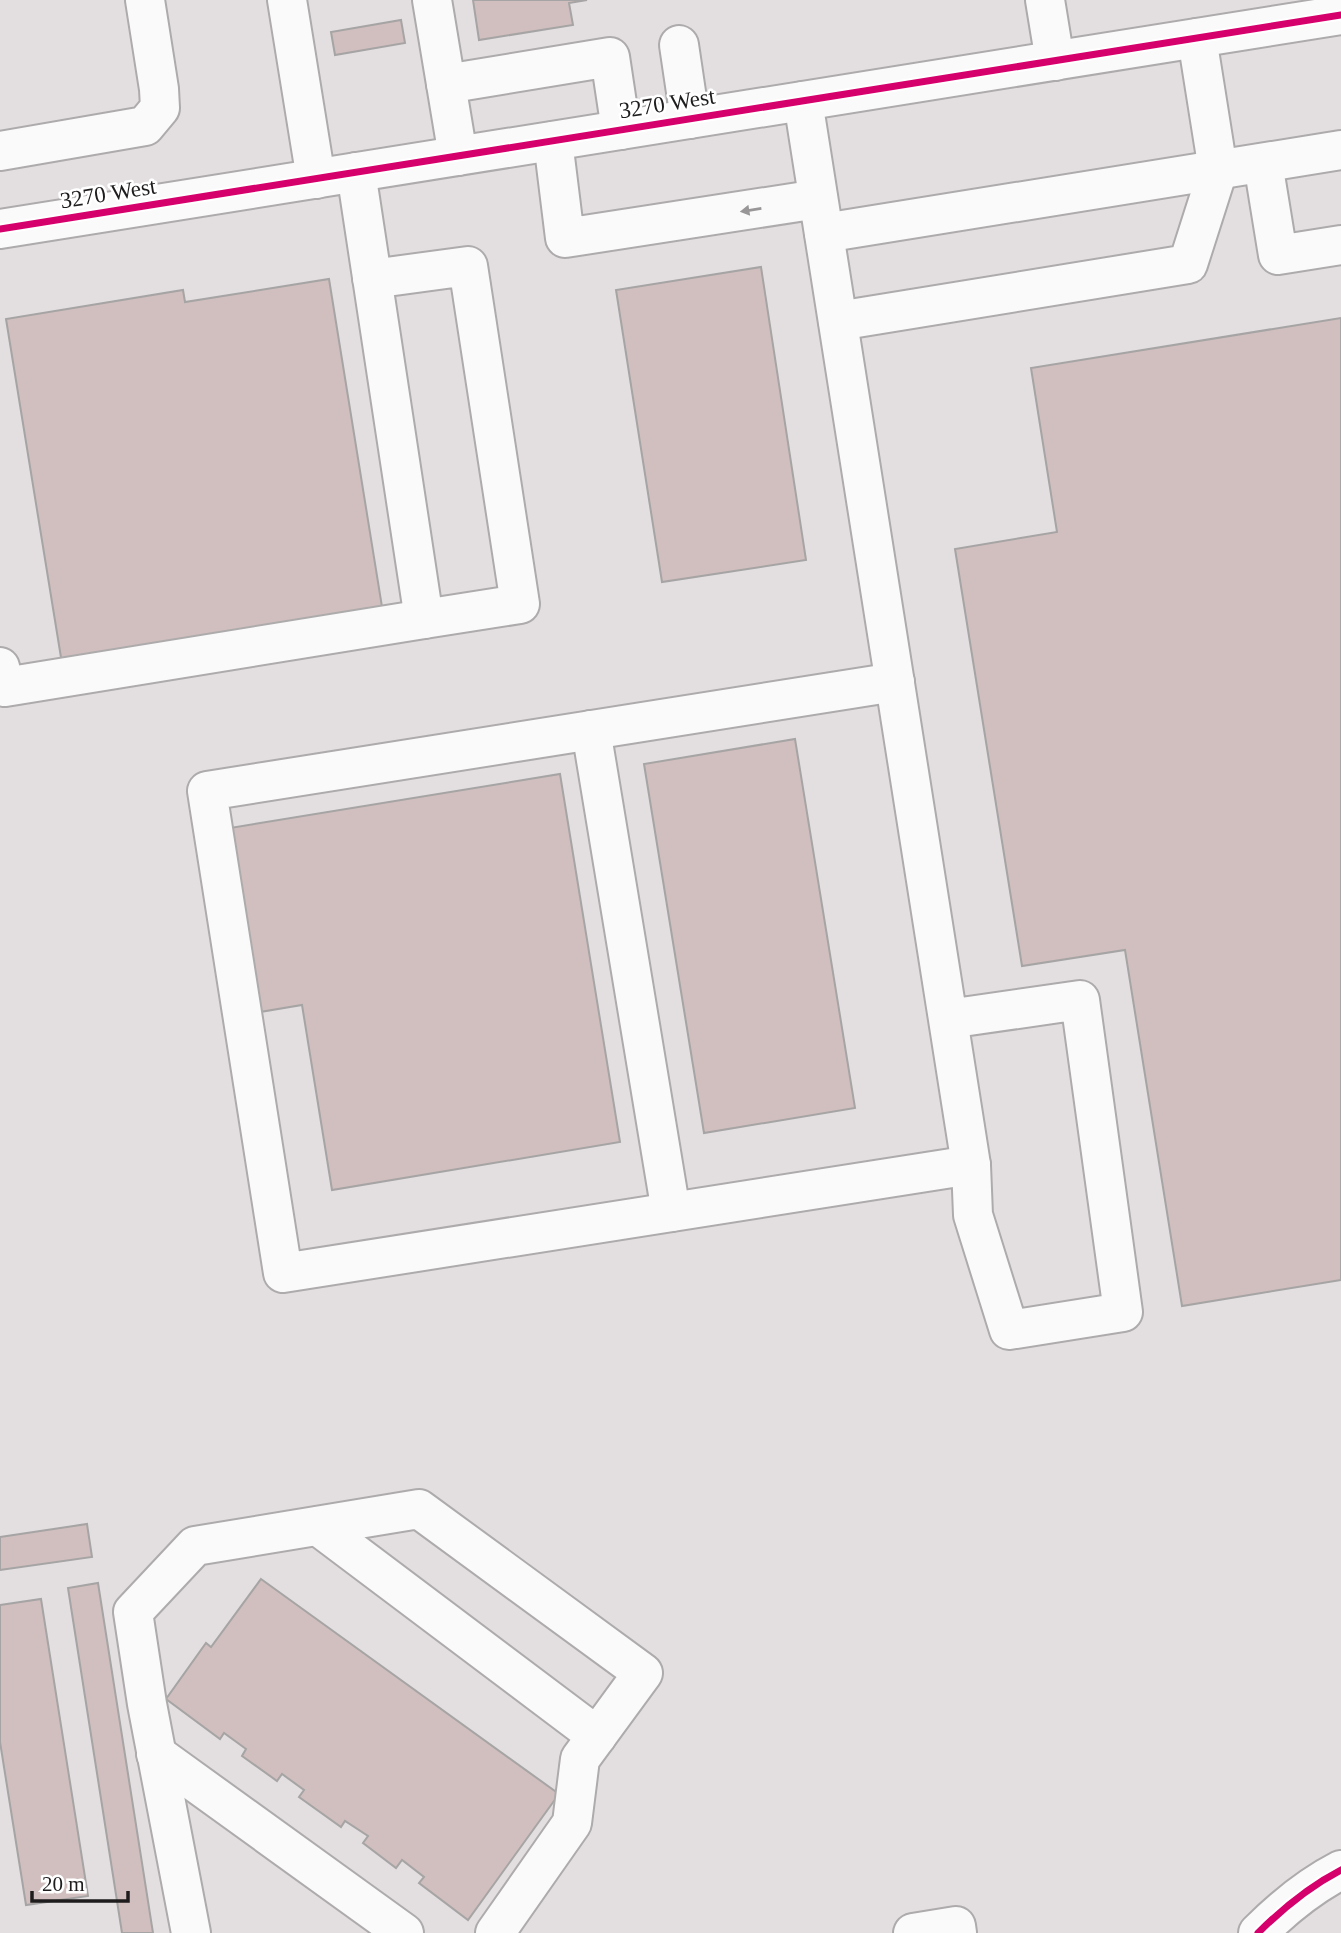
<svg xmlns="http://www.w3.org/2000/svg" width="1341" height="1933" font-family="Georgia,serif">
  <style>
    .building { fill: #d0bfbe; stroke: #a6a4a4; stroke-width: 2 }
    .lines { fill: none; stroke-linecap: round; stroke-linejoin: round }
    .minor-casing { stroke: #aeabac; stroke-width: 42 }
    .minor { stroke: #fbfafa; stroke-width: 38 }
    .cycleway-casing { stroke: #fff; stroke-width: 11 }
    .cycleway { stroke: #d6006c; stroke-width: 7 }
    .oneway { fill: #989697 }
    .labels { text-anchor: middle; stroke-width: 5; stroke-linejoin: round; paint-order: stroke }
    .street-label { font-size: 23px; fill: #1e1c1d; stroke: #fff }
  </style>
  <rect width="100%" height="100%" fill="#e3dfe0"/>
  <!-- building -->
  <g class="building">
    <path d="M 473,0 L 587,0 L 569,3 L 573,25 L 479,40 Z"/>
    <path d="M 401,20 L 405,43 L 335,55 L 331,32 Z"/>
    <path d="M 761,267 L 806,560 L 662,582 L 616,290 Z"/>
    <path d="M 329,279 L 383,613 L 64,676 L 6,319 L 183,290 L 185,302 Z"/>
    <path d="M 1341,318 L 1341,1280 L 1182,1306 L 1125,950 L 1022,966 L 955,549 L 1057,532 L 1031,368 Z"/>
    <path d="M 795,739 L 855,1108 L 704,1133 L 644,764 Z"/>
    <path d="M 560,774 L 620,1142 L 332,1190 L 302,1005 L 260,1012 L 230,828 Z"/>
    <path d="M 87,1524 L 92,1557 L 0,1570 L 0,1537 Z"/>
    <path d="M 261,1579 L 559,1794 L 468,1920 L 419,1883 L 424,1877 L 402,1860 L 396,1868 L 363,1843 L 368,1836 L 345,1821 L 341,1827 L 299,1797 L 304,1790 L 282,1774 L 277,1781 L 242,1756 L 246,1749 L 224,1733 L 220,1739 L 166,1699 L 206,1643 L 211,1647 Z"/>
    <path d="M 98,1583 L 153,1933 L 122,1933 L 68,1588 Z"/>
    <path d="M 41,1599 L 88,1896 L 26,1905 L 0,1742 L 0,1605 Z"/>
  </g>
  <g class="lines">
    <!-- minor casing -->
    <g class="minor-casing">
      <g id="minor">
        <path d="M 287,0 L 316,179"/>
        <path d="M 432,0 L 446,84"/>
        <path d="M 1045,0 L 1055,61"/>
        <path d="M 679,45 L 690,119"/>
        <path d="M 803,101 L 971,1165 L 973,1215 L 1009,1330 L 1123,1312 L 1080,1000 L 948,1019"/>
        <path d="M 553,141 L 565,238 L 818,199"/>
        <path d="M 0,151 L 145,126 L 160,108 L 159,89 L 145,0"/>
        <path d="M 458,156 L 446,84 L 610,57 L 621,130"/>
        <path d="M 1263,163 L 1278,255 L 1341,245"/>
        <path d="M 356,172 L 424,619 L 520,604 L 468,266 L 372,279"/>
        <path d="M 0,229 L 1341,15"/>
        <path d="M 824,233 L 1341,150"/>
        <path d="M 838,321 L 1188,264 L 1218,170 L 1197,38"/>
        <path d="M 0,667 L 5,687 L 424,619"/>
        <path d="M 895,682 L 207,791 L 283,1273 L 971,1165"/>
        <path d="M 591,730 L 671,1212"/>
        <path d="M 318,1526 L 597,1736"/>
        <path d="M 156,1754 L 404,1933"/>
        <path d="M 191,1933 L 147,1704 L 133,1612 L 195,1546 L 419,1509 L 643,1673 L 580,1759 L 572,1823 L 495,1933"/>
        <path d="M 913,1933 L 956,1926 L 957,1933"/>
        <path d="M 1258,1933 C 1283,1908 1310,1886 1341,1870"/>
      </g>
    </g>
    <!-- minor -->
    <use href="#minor" class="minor"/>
    <!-- cycleway casing -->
    <g class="cycleway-casing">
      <g id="cycleway">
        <path d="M 0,229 L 1341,15"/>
        <path d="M 1258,1933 C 1283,1908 1310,1886 1341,1870"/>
      </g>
    </g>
    <!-- cycleway -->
    <use href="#cycleway" class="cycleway"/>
  </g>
  <!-- one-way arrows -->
  <defs><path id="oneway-solid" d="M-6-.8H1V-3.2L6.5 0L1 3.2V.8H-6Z" transform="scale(1.75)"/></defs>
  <use class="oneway" href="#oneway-solid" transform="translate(751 210) rotate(171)"/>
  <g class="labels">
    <!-- street labels -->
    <g class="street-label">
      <text transform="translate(667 103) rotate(-9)" y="8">3270 West</text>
      <text transform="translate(108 193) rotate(-9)" y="8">3270 West</text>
    </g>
  </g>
  <!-- scale -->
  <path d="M32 1891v10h96v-10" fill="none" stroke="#1e1c1d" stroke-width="3.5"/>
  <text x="42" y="1891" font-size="21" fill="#1e1c1d" stroke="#ffffff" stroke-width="5" paint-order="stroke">20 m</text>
</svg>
